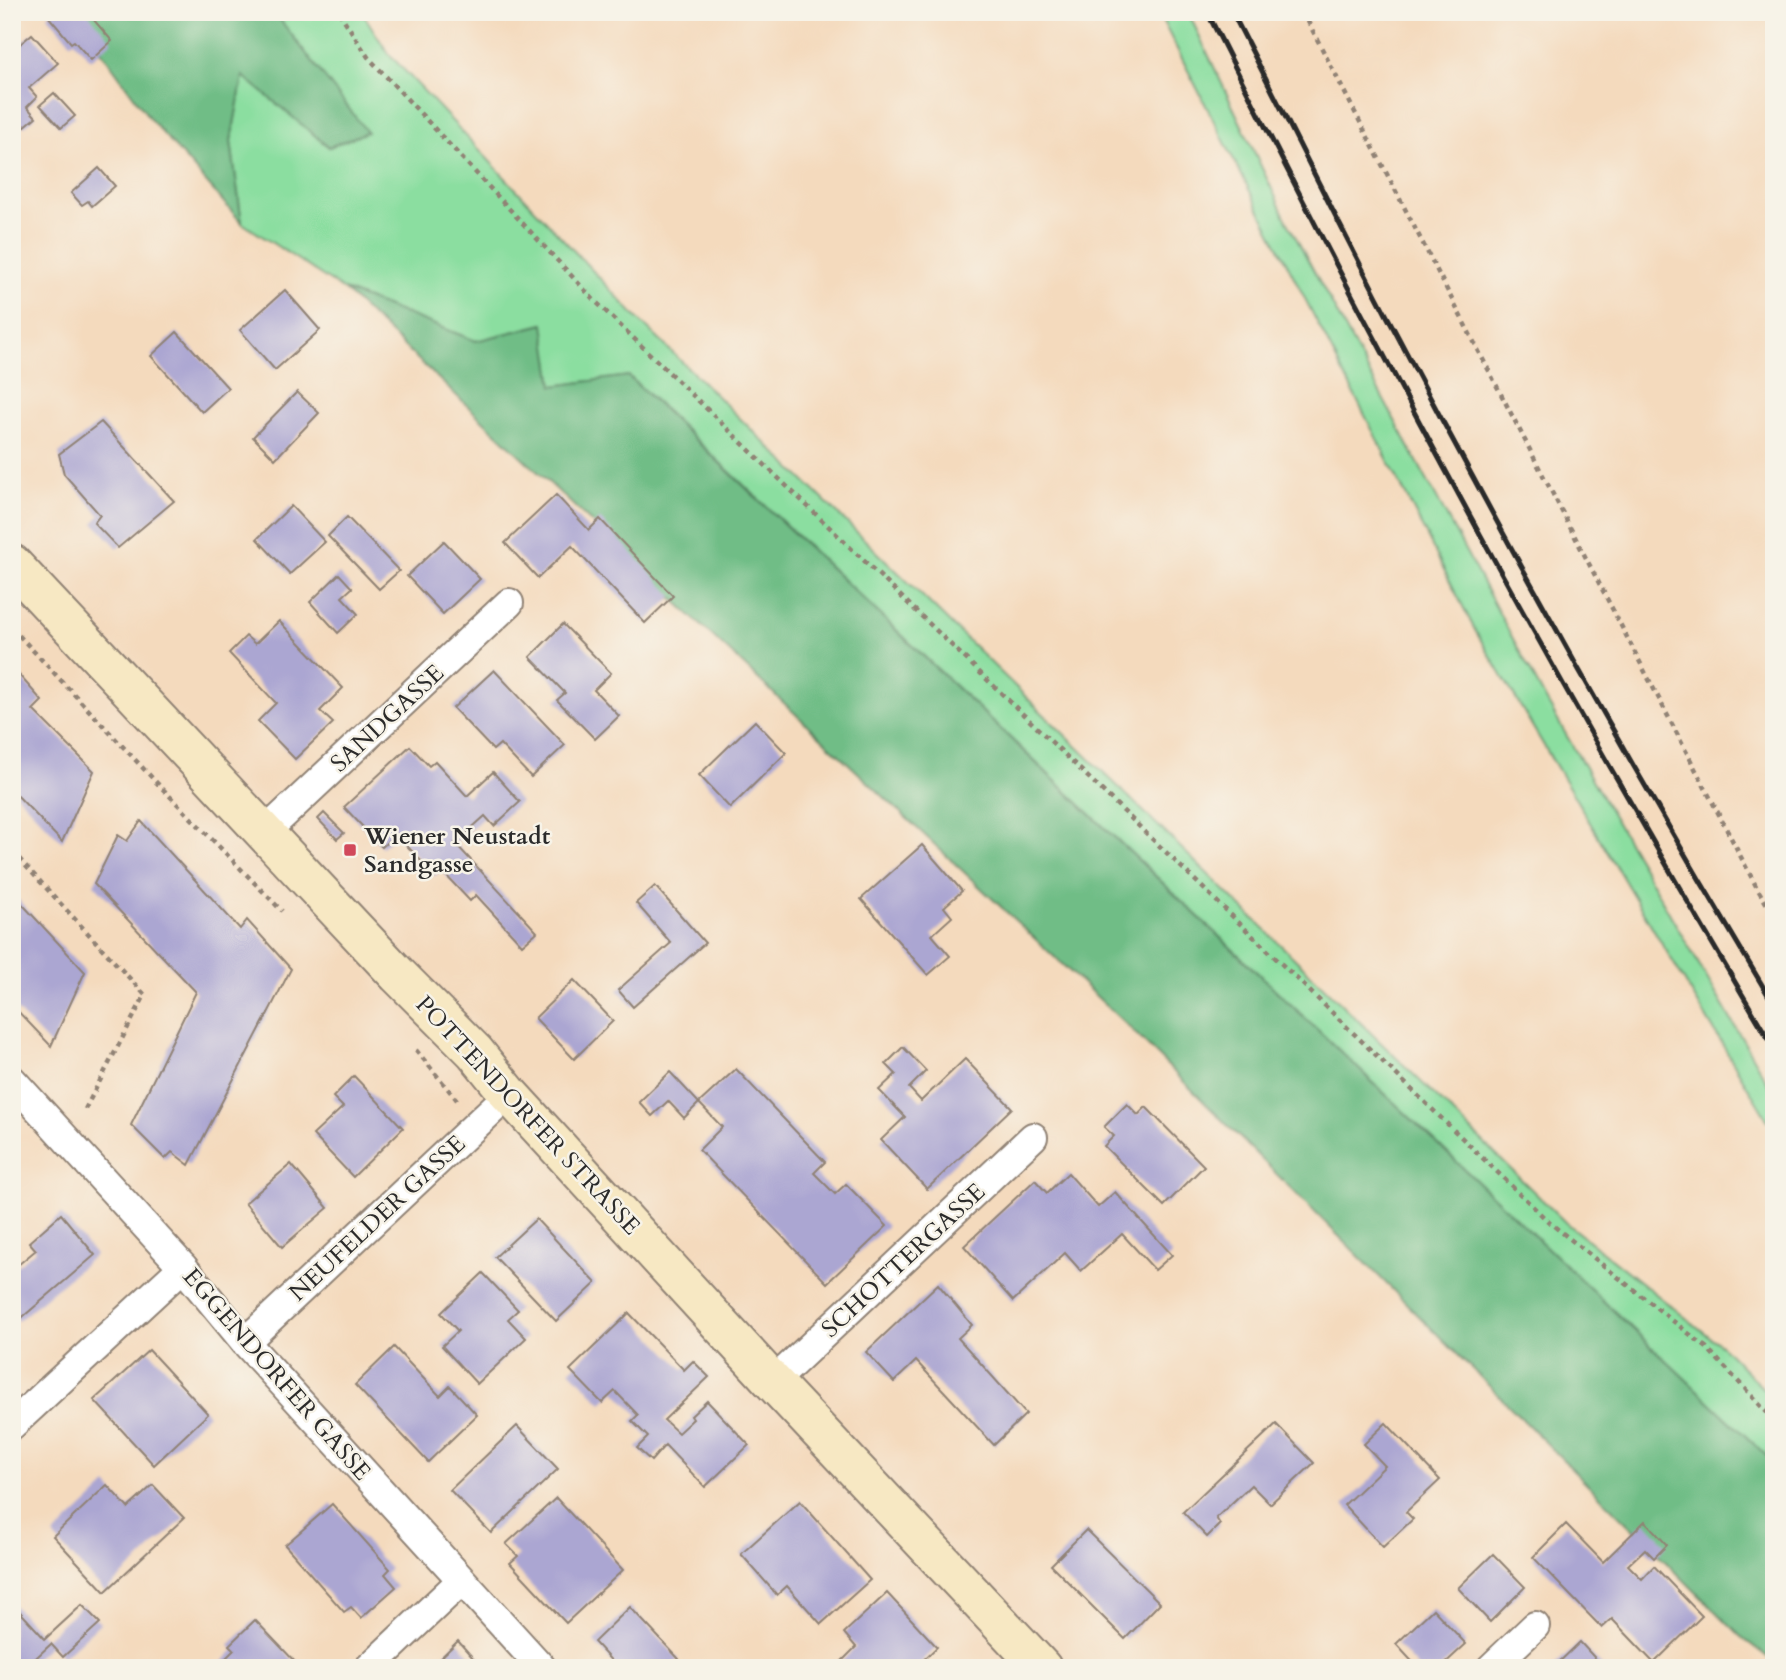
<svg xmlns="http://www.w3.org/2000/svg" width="1786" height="1680" font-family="Cardo,serif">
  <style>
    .green { fill: #8bdea0; stroke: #5b8466; stroke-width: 2 }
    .forest { fill: #70bd86; stroke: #4e7458; stroke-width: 2 }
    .building { fill: #aba6d2 }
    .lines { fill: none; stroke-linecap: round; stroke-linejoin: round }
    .street-casing { stroke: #908274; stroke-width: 32 }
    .secondary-casing { stroke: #908274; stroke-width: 42 }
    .path { stroke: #908274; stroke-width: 4.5; stroke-dasharray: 5 5; stroke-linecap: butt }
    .street { stroke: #fff; stroke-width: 28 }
    .secondary { stroke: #f7e8c3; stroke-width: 38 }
    .rail { stroke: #2b2b2b; stroke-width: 5 }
    .poi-dot { fill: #d1495b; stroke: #f7f3e8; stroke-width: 2.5 }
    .labels { text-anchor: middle; stroke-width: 5; stroke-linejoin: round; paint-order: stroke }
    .street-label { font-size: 24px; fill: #2b2b2b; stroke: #f7f3e8 }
    .poi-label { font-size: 24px; font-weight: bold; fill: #2b2b2b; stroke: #f7f3e8; text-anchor: start }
  </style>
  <rect width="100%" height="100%" fill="#f7f3e8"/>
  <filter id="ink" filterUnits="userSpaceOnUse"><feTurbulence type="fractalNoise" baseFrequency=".0143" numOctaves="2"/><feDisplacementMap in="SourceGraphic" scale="14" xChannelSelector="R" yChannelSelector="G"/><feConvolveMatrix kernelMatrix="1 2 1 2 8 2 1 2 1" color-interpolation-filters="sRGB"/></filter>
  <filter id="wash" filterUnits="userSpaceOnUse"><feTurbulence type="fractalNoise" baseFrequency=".00686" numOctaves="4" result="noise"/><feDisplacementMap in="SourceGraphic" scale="28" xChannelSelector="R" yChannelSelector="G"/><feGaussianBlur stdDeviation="1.57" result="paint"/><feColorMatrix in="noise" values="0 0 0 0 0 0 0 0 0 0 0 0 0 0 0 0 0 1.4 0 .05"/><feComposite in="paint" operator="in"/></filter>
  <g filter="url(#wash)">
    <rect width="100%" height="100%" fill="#f4dabd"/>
    <!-- green -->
    <g class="green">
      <path d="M 274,12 L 362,12 L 388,53 L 639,320 L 1566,1223 L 1724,1348 L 1774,1400 L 1774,1463 L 629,376 L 553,386 L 543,324 L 476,341 L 344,290 L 242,223 L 231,141 L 243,75 L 329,147 L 366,132 Z"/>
      <path d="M 1158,12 L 1188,12 L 1287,221 L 1546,700 L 1774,1094 L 1774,1131 L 1476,632 Z"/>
    </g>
    <!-- forest -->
    <g class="forest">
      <path d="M 73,12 L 274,12 L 367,132 L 329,147 L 243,76 L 231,141 L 242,223 L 150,119 Z"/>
      <path d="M 344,290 L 476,341 L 544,324 L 553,386 L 628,376 L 1774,1463 L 1774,1662 L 1740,1636 L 1128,1026 Z"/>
    </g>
    <g id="blocks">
      <!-- building -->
      <g class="building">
        <path d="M 52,12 L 87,12 L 112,41 L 91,60 L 74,41 L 71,43 L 48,16 Z"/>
        <path d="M 32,34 L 58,63 L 29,88 L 37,97 L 27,107 L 36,117 L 24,127 L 16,118 L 12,121 L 12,51 Z"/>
        <path d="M 54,93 L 75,116 L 61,128 L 40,105 Z"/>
        <path d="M 99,168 L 115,186 L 92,206 L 88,201 L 82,205 L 71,193 Z"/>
        <path d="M 285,290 L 320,330 L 275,370 L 240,330 Z"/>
        <path d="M 177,332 L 228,388 L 202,412 L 151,356 Z"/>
        <path d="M 297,392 L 319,413 L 275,459 L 253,437 Z"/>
        <path d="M 101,422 L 174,501 L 118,548 L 94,523 L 100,515 L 64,474 L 59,454 Z"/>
        <path d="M 556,495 L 589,530 L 600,519 L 673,596 L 645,623 L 572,546 L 538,578 L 505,543 Z"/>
        <path d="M 291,506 L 325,542 L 290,574 L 257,539 Z"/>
        <path d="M 347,517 L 399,571 L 379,589 L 328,536 Z"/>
        <path d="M 444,541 L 480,579 L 443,614 L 407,576 Z"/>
        <path d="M 339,574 L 352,588 L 342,597 L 358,614 L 338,633 L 310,602 Z"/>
        <path d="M 279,621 L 343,688 L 320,711 L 333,723 L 295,759 L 258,721 L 276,703 L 229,653 L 246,636 L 255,644 Z"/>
        <path d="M 563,624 L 611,673 L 594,690 L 619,716 L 595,739 L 557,700 L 565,693 L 530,657 Z"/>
        <path d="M 12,667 L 42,701 L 33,710 L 94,771 L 62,842 L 12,790 Z"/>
        <path d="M 494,670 L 565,745 L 531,777 L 500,744 L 493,750 L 453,708 Z"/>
        <path d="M 755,721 L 786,753 L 730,808 L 699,775 Z"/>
        <path d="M 410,746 L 429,766 L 435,761 L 467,796 L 493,772 L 520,802 L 494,826 L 485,816 L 455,843 L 537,932 L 522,945 L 476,895 L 470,901 L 441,870 L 435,876 L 396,834 L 382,847 L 344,807 Z"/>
        <path d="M 324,813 L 344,833 L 337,839 L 318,819 Z"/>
        <path d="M 141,821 L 240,929 L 247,920 L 291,969 L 189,1165 L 172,1152 L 165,1159 L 131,1125 L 196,992 L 94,884 L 118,835 L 127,841 Z"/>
        <path d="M 922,845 L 962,891 L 944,907 L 952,917 L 932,935 L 950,956 L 928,975 L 861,899 Z"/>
        <path d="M 655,886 L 705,943 L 633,1007 L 618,990 L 671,943 L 636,903 Z"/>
        <path d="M 12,893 L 85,972 L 51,1046 L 12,1005 Z"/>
        <path d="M 574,980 L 613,1021 L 574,1059 L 535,1018 Z"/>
        <path d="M 903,1047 L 926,1071 L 909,1088 L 921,1101 L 965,1059 L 1012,1108 L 927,1189 L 881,1140 L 905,1117 L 879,1090 L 896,1074 L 886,1064 Z"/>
        <path d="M 736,1069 L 825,1162 L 814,1173 L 835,1194 L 846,1184 L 887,1226 L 827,1283 L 699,1150 L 722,1127 L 699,1103 Z"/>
        <path d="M 670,1072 L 699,1103 L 684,1118 L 668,1101 L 652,1116 L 639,1102 Z"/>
        <path d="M 354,1076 L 403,1128 L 353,1177 L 313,1135 L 343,1107 L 333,1097 Z"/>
        <path d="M 1127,1104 L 1138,1115 L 1146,1107 L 1204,1166 L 1164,1206 L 1104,1146 L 1114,1136 L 1104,1127 Z"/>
        <path d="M 291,1164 L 328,1208 L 282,1247 L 245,1203 Z"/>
        <path d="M 1068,1173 L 1098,1207 L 1115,1192 L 1172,1255 L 1155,1270 L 1122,1234 L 1081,1271 L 1065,1253 L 1013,1301 L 964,1246 L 1035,1180 L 1047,1193 Z"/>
        <path d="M 61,1214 L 95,1255 L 18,1321 L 12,1313 L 12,1270 L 36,1250 L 29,1242 Z"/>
        <path d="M 536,1219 L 596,1283 L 556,1321 L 495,1257 Z"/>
        <path d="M 483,1273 L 518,1310 L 508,1319 L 526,1338 L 477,1384 L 442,1346 L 458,1331 L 441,1313 Z"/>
        <path d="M 938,1284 L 972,1325 L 958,1338 L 1026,1414 L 994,1445 L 916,1361 L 894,1382 L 866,1352 Z"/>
        <path d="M 629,1313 L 684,1370 L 693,1361 L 709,1377 L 664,1420 L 678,1433 L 693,1419 L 691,1416 L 707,1401 L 749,1445 L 705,1487 L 665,1445 L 651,1461 L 637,1448 L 648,1437 L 632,1421 L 638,1415 L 615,1391 L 602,1403 L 570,1370 Z"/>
        <path d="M 394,1347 L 440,1396 L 450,1386 L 477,1415 L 428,1462 L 355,1385 Z"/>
        <path d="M 149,1350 L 208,1414 L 154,1465 L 94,1400 Z"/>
        <path d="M 1386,1423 L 1440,1480 L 1406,1512 L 1413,1519 L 1383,1547 L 1344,1505 L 1385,1466 L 1364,1444 Z"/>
        <path d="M 1276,1424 L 1314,1463 L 1270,1504 L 1251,1485 L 1216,1518 L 1220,1524 L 1207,1537 L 1183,1512 Z"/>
        <path d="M 517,1426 L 558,1469 L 491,1533 L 450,1490 Z"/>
        <path d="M 107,1485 L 128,1508 L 153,1485 L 184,1518 L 105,1592 L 53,1536 Z"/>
        <path d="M 556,1498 L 623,1570 L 566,1623 L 510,1563 L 518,1556 L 506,1544 Z"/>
        <path d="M 800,1501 L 870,1580 L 821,1624 L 787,1586 L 777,1595 L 741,1554 Z"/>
        <path d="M 332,1504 L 390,1569 L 385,1574 L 396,1587 L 361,1618 L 351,1607 L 344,1612 L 285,1545 Z"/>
        <path d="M 1645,1521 L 1667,1545 L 1654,1558 L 1645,1549 L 1628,1565 L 1642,1579 L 1654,1566 L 1702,1616 L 1654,1663 L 1612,1619 L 1602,1628 L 1533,1557 L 1566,1524 L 1603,1562 Z"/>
        <path d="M 1086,1530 L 1160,1603 L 1125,1639 L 1051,1565 Z"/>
        <path d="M 1493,1554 L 1525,1587 L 1490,1622 L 1458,1588 Z"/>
        <path d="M 887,1593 L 937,1647 L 915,1668 L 835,1668 L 856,1647 L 844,1633 Z"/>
        <path d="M 12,1603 L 45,1639 L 82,1605 L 100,1623 L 63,1657 L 51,1644 L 25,1668 L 12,1668 Z"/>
        <path d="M 630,1607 L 679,1659 L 670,1668 L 618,1668 L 594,1642 Z"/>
        <path d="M 1433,1609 L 1466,1644 L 1440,1668 L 1418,1668 L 1396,1644 Z"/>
        <path d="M 255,1620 L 301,1668 L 216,1668 L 234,1650 L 229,1645 Z"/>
        <path d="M 458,1641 L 482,1668 L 430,1668 Z"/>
        <path d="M 1580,1642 L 1604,1668 L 1553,1668 Z"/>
      </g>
    </g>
  </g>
  <g filter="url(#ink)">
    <use href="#blocks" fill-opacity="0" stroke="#908274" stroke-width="2"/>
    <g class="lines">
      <!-- street casing -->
      <g class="street-casing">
        <g id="street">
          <path d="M 264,833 L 509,603"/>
          <path d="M 12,1080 L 183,1267 L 245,1342 L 542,1668"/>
          <path d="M 245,1342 L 509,1094"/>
          <path d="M 773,1382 L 1033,1137"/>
          <path d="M 12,1425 L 183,1267"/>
          <path d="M 369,1668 L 461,1581"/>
          <path d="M 1491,1668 L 1535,1626"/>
        </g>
      </g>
      <!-- secondary casing -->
      <g class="secondary-casing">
        <path id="secondary" d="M 12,564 L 398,975 L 475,1052 L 509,1094 L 773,1382 L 1042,1668"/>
      </g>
      <!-- path -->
      <g class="path">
        <path d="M 339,12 L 368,57 L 595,301 L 1550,1223 L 1707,1348 L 1774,1420"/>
        <path d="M 1303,12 L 1757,888 L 1774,916"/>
        <path d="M 12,628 L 156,782 L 282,911"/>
        <path d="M 12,851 L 145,995 L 83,1113"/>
        <path d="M 416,1050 L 457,1100"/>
      </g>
      <!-- street -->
      <use href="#street" class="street"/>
      <!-- secondary -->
      <use href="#secondary" class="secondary"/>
      <!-- rail -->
      <g class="rail">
        <path d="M 1207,12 C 1261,118 1314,224 1370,329 C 1498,572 1633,812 1774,1048"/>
        <path d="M 1232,12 C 1284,113 1334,215 1387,316 C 1509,549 1638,779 1774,1005"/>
      </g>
    </g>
  </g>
  <!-- markers -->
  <rect class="poi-dot" x="343" y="843" width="14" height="14" rx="3.5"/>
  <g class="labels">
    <!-- street labels -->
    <g class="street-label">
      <text transform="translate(387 718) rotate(-43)" y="8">SANDGASSE</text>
      <text transform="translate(528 1115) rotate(47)" y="8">POTTENDORFER STRASSE</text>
      <text transform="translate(377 1218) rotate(-43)" y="8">NEUFELDER GASSE</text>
      <text transform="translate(903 1260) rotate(-43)" y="8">SCHOTTERGASSE</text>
      <text transform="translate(277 1374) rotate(49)" y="8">EGGENDORFER GASSE</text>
    </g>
    <!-- poi labels -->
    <g class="poi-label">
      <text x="364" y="844">Wiener Neustadt<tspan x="364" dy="28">Sandgasse</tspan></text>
    </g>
  </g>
  <!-- margin -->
  <rect width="1786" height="1680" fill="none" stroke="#f7f3e8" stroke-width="42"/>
</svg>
